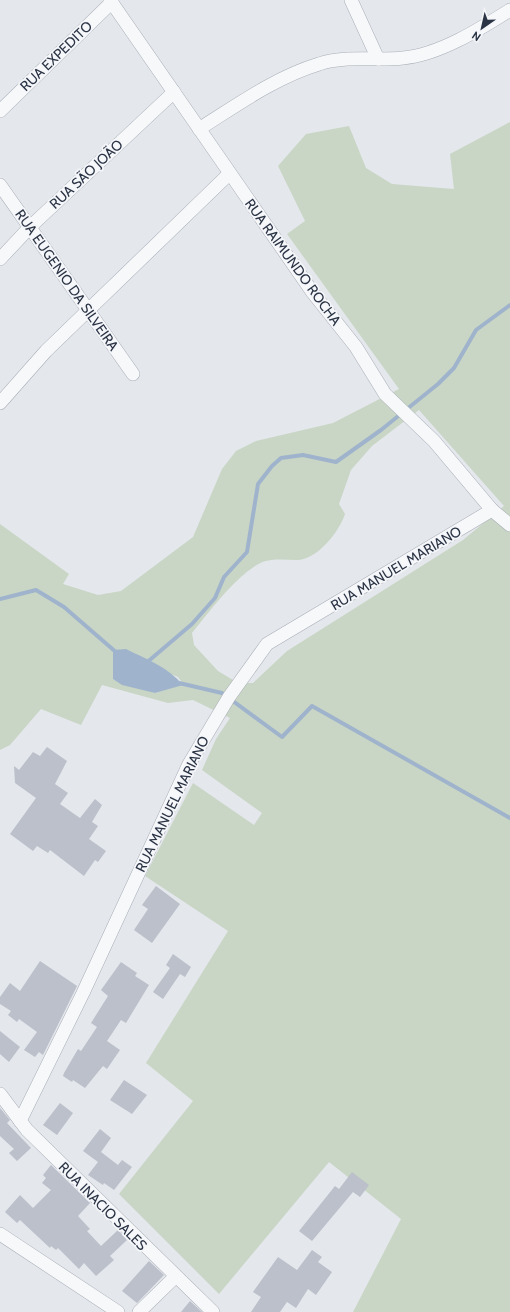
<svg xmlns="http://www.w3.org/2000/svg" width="510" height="1312" font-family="Cabin,sans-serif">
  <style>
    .green { fill: #c9d6c5; fill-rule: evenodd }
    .water { fill: #9fb4cc }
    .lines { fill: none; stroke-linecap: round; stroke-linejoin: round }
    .stream { stroke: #9fb4cc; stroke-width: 4 }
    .building { fill: #bbc0ca }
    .street-casing { stroke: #a9aeb7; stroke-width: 14 }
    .street { stroke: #f7f8fa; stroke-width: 13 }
    .labels { text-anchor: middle; stroke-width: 3.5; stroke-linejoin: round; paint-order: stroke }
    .street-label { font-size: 14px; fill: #2b3445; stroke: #f4f6f9 }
  </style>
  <rect width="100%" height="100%" fill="#e4e7ec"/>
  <!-- green -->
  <path class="green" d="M 510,122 L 510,1312 L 353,1312 L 401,1219 L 329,1162 L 219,1294 L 119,1194 L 193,1101 L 146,1063 L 228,931 L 145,876 L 193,783 L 254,825 L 262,813 L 202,770 L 216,739 L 230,718 L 193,700 L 168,703 L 102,685 L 81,725 L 41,709 L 10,745 L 0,750 L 0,524 L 69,574 L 63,584 L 98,595 L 121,591 L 193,537 L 222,469 L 236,451 L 256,441 L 333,423 L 399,389 L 287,234 L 305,221 L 278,166 L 306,134 L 349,126 L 366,168 L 392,184 L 454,189 L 450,154 ZM 419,410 L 504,506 L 463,540 L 287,651 L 253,683 L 238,683 L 218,671 L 194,645 L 192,633 C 210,611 231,582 255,566 C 268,557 282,560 297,560 C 317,560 339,532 345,514 L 339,504 L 351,470 L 372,446 ZM 113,650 L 178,677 L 183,684 L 155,693 L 113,679 Z"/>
  <!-- water -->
  <path class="water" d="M 126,649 C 146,659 168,667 183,685 L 155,693 L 122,685 L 113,679 L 113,650 Z"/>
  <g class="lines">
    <!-- stream -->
    <g class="stream">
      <path d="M 0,599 L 36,590 L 64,607 L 117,653"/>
      <path d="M 145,664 L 192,624 L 215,598 L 224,577 L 247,552 L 258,484 L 272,466 L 281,458 L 303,455 L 336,462 L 381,430 L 438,384 L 454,368 L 476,330 L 510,305"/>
      <path d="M 179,683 L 222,693 L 282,737 L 312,706 L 510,818"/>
    </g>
  </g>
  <!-- building -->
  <g class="building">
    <path d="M 47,747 L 67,761 L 55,784 L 68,793 L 60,804 L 80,818 L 95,799 L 102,805 L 92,822 L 98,826 L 89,839 L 106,851 L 98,862 L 95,860 L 84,876 L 50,850 L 48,853 L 37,846 L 33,851 L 10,834 L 36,798 L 15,783 L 14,766 L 19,770 L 33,752 L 40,756 Z"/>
    <path d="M 156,886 L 180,904 L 152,943 L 134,930 L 148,909 L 142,905 Z"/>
    <path d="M 173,954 L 191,967 L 185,977 L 180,974 L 163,999 L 153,992 L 170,968 L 166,965 Z"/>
    <path d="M 40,961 L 77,986 L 43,1055 L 39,1052 L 35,1057 L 24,1050 L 37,1032 L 19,1019 L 17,1022 L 8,1015 L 11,1011 L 0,1004 L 0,997 L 10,983 L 20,991 Z"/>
    <path d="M 121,962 L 137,973 L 135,976 L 149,985 L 126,1023 L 121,1020 L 107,1041 L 120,1050 L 107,1069 L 103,1066 L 85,1088 L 73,1080 L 72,1082 L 63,1076 L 64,1073 L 78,1049 L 81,1051 L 97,1027 L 91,1023 L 108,996 L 101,990 Z"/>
    <path d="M 0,1031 L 20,1047 L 9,1062 L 0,1054 Z"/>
    <path d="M 124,1080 L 147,1095 L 132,1114 L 110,1100 Z"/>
    <path d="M 60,1103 L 73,1113 L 57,1135 L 43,1125 Z"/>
    <path d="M 0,1108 L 10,1120 L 7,1123 L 31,1148 L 17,1161 L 9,1153 L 14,1149 L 0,1136 Z"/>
    <path d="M 100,1129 L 111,1138 L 101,1152 L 118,1165 L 122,1160 L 132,1167 L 114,1190 L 104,1183 L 103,1185 L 88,1175 L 98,1162 L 83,1151 Z"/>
    <path d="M 51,1165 L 90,1203 L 78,1216 L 90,1229 L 87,1231 L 101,1246 L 118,1230 L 127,1240 L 110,1256 L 114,1260 L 96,1276 L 84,1263 L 79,1269 L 58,1248 L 56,1250 L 51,1246 L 50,1248 L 20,1220 L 17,1223 L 5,1212 L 20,1195 L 33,1208 L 51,1190 L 42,1183 L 46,1178 L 43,1175 Z"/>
    <path d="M 352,1172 L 369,1185 L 360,1197 L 353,1192 L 312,1241 L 299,1231 L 335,1186 L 339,1189 Z"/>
    <path d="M 312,1250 L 322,1257 L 318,1262 L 332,1272 L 316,1295 L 308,1289 L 296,1308 L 287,1302 L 280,1312 L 251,1312 L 261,1297 L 253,1292 L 278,1257 L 297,1270 Z"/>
    <path d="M 149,1261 L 164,1275 L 137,1303 L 122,1291 Z"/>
    <path d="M 190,1301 L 202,1312 L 181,1312 Z"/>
  </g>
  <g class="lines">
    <!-- street casing -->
    <g class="street-casing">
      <g id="street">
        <path d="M 110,0 L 313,293 L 356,347 L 385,394 L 434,441 L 492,510"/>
        <path d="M 351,0 L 378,59"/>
        <path d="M 0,111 L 112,2"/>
        <path d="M 199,129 C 237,105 276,77 319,64 C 345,55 376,61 403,58 C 439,55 480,29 510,10"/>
        <path d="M 0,185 L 133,374"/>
        <path d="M 0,259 L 30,227 L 174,92"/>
        <path d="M 0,403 L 46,351 L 229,174"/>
        <path d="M 0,1094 L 27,1130 L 213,1312"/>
        <path d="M 20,1121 L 83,993 L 189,764 L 229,697 L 267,644 L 492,510 L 510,525"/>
        <path d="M 0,1234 L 118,1312"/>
        <path d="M 139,1312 L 175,1277"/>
      </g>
    </g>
    <!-- street -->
    <use href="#street" class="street"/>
  </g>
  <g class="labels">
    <!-- street labels -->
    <g class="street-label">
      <text transform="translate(56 56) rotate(-44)" y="5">RUA EXPEDITO</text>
      <text transform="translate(86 174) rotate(-43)" y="5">RUA SÃO JOÃO</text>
      <text transform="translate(293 262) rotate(54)" y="5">RUA RAIMUNDO ROCHA</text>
      <text transform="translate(67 280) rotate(55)" y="5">RUA EUGENIO DA SILVEIRA</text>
      <text transform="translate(396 568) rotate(-31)" y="5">RUA MANUEL MARIANO</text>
      <text transform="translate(172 804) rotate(-64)" y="5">RUA MANUEL MARIANO</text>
      <text transform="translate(103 1206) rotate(45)" y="5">RUA INACIO SALES</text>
    </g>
  </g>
  <!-- north arrow -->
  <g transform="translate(482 28) rotate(214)" stroke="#f4f6f9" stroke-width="3" paint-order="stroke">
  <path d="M0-3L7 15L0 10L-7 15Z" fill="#2b3445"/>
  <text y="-6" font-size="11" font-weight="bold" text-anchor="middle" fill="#2b3445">N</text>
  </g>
</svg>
